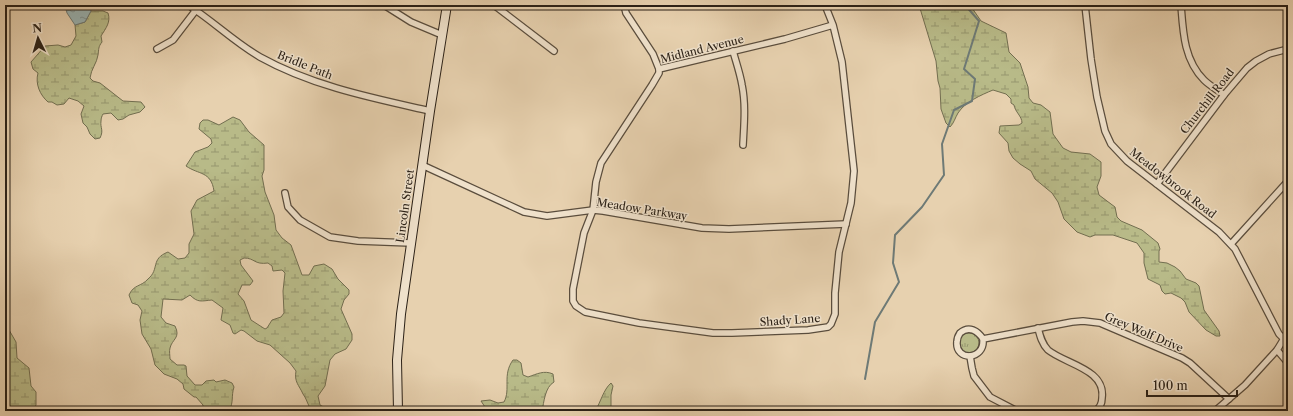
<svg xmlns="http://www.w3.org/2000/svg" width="1293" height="416" font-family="'Libre Caslon Text',serif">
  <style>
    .grass { fill: url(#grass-tufts); stroke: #726e50 }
    .wetland { fill: url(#wetland-marsh); stroke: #726e50; fill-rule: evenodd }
    .water { fill: url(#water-ripples); stroke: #6e7a76 }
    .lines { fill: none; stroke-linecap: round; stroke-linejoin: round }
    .stream { stroke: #6e7a76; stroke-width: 2 }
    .minor-casing { stroke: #5a4d3d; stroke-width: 8 }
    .secondary-casing { stroke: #2b2117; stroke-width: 10 }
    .minor { stroke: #efe1cb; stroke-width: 5.5 }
    .secondary { stroke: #efe1cb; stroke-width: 8 }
    .labels { text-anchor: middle; stroke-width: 3; stroke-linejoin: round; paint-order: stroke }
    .street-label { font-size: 11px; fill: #2b2117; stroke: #efe1cb }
  </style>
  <defs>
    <pattern id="grass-tufts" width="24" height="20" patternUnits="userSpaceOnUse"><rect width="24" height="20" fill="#b8ba88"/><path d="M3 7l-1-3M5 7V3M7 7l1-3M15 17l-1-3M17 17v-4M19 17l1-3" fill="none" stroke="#96976e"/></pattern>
    <pattern id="wetland-marsh" width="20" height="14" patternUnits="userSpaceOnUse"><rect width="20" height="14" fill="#b8ba88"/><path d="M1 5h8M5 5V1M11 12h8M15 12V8" fill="none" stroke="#96976e"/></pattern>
    <pattern id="water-ripples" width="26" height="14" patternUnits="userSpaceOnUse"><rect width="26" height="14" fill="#9ab5b5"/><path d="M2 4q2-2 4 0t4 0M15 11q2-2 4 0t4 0" fill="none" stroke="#7e9392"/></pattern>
  </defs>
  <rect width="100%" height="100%" fill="#e7d1af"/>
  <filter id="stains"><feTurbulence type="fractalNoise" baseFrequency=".005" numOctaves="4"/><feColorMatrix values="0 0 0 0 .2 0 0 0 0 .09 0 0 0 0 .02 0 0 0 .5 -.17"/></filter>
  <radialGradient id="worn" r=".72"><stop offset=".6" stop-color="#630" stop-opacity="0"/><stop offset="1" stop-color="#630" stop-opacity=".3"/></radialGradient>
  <!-- grass -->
  <circle class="grass" cx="969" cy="343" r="10"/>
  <!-- wetland -->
  <g class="wetland">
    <path d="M 919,5 L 970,5 L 981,21 L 1006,33 L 1009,52 L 1020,63 L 1028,87 L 1029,98 L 1033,103 L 1041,105 L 1050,112 L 1053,134 L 1063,148 L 1071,152 L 1090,154 L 1101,162 L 1101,176 L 1097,187 L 1099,195 L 1115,207 L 1117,217 L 1121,221 L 1142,230 L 1158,243 L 1160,249 L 1159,251 L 1159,262 L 1167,263 L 1175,267 L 1180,271 L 1186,279 L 1196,283 L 1199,286 L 1204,310 L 1219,331 L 1220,336 L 1216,336 L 1206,330 L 1189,312 L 1185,302 L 1181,298 L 1171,293 L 1165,294 L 1162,291 L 1160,285 L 1148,279 L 1144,263 L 1144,253 L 1137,243 L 1113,235 L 1095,235 L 1090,237 L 1077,232 L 1064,219 L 1058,202 L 1052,193 L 1035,179 L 1031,171 L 1020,164 L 1013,158 L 1009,151 L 1008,143 L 999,133 L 1000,126 L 1019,125 L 1022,123 C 1022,116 1015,112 1014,105 L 1011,103 L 1011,99 L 1006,94 L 993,90 C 981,95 965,102 958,113 C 955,118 954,123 950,127 L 946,123 L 941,109 L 940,88 L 938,81 L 936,61 Z"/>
    <path d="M 91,11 L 103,11 L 108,13 C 111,22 106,28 101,36 L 102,42 C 98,47 99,49 98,55 C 97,63 91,69 90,78 L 93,81 L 100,83 L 123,101 L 141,102 L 145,107 L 140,112 L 129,115 L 123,119 L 118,120 L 111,113 L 103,114 C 102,116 101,118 101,121 C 100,128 104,130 100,138 L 95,139 L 90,134 L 87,127 L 83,123 L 81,114 L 84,106 L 78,101 L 69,98 L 64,104 L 57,105 L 52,102 L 48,102 C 40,95 35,84 38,73 L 33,69 L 31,62 L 45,46 L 58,45 L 65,47 L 71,45 L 76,36 L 75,25 L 85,22 Z"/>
    <path d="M 233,117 L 240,120 L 249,132 L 264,145 L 264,170 L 262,176 L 265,192 L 274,215 L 276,230 L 282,238 L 291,245 L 302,275 L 309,275 L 314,266 L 324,264 L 332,269 L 338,279 L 349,290 L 349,294 L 344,300 L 341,309 L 352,334 L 352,340 L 346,349 L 335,354 L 330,360 L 325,386 L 318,396 L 320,405 L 331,411 L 307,411 L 309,406 C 307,402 306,398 303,394 C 299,385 294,382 296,371 L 290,363 L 270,345 L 257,341 L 244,331 L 241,330 L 235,334 L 233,333 L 230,325 L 221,320 L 223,308 L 212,300 C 201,301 198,303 190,295 L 182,300 L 163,299 L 161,317 L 166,323 L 175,326 C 181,338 172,339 170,348 C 169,351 170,356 170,359 L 177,365 L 184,365 L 186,366 L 187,376 L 195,385 L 202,385 L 206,381 L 214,380 L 216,382 L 225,380 L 232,383 L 234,387 C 231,396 234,402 229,411 L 203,411 L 203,405 L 196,397 L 194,397 L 184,389 L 183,384 L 177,379 L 164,374 L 155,365 L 151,349 L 142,334 L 140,320 L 142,311 L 138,305 L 132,303 L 129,295 C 134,284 141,287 148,279 C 160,269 150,259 168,252 L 178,259 L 185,258 L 189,253 L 189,244 L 194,234 L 191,211 L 197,200 L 214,191 C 211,171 199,175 186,166 L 195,152 L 208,147 L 212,143 L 211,139 L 199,129 L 200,123 L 203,120 L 208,120 L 219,125 ZM 244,258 C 255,258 254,265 268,263 L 272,266 L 273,271 L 282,270 L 285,273 L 283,291 L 284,313 L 281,317 L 272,320 L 267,328 L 265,329 L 251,320 L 244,301 L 238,294 L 242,285 L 250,285 L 253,281 L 241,265 L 240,260 Z"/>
    <path d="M 5,323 L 16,342 L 17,358 L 29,368 L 31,386 L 36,392 L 36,405 L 33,411 L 11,411 C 7,395 0,373 8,358 L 5,351 Z"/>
    <path d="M 513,360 L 517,360 L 521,363 L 523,375 L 528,377 C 537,374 544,370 553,374 L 554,382 C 545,387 544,402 542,411 L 493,411 L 485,407 L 481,401 L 490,400 L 498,403 L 504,402 C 511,389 502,375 513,360 Z"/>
    <path d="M 611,383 L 613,386 L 611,395 L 611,411 L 595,411 C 601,402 603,390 611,383 Z"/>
  </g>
  <!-- water -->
  <path class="water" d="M 63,5 L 90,5 L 91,11 L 85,22 L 75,25 L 67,13 L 65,6 Z"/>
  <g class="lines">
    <!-- stream -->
    <path class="stream" d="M 865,379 L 875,322 L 899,282 L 893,263 L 895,235 L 922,207 L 944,175 L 942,144 L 954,110 L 972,101 L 975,79 L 964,69 L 979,21 L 965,5"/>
    <!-- minor casing -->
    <g class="minor-casing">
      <g id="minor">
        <path d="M 188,5 C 213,21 234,42 260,57 C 312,86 372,98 430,111"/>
        <path d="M 384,5 L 411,22 L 442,35"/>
        <path d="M 494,5 L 554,51"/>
        <path d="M 624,5 L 626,13 L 653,54 L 659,69"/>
        <path d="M 825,5 L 833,25 L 842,62 L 854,171 L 851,203 L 839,252 L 835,293 L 835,314 L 831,324 L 828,327 L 808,330 L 732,333 L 713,333 L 639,323 L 585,312 L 576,306 L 573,301 L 573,289 L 584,233 L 593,210 L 596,182 L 601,163 L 652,85 L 659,73 L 659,69 L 785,39 L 833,25"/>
        <path d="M 1085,5 L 1091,59 L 1097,97 L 1105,131 L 1111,144 L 1127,161 L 1219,232 L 1235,249 L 1279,334 L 1283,338"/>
        <path d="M 1181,5 C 1183,32 1184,60 1204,80 C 1210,86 1218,90 1224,95"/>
        <path d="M 157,49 L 173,40 L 196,10"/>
        <path d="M 733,51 C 736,62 740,73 742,85 C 746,105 744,125 743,145"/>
        <path d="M 422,165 L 524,212 L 547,216 L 593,210 L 603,211 L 702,228 L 729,229 L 846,224"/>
        <path d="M 1157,184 L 1224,95 L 1247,68 L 1256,61 L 1269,54 L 1288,49"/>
        <path d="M 285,193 L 288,207 L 300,220 L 330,237 L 358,241 L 411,243"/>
        <path d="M 1231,244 L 1288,181"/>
        <path d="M 1038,328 C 1040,336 1042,344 1048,350 C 1065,364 1106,369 1102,398 C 1102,403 1100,408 1095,411"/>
        <path d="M 983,339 C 985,361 955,361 957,342 C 957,339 958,336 960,333 C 969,325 978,331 983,339 L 1072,322 L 1083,321 L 1100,323 L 1182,358 L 1190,363 L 1229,399"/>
        <path d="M 1277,350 L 1288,363"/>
        <path d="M 970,356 L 972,368 L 974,376 L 990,397 L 1017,411"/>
        <path d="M 1215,411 L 1245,385 L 1266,362 L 1277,350 L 1288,332"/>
      </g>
    </g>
    <!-- secondary casing -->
    <g class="secondary-casing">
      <path id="secondary" d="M 398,411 L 397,360 L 401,314 L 430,111 L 447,5"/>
    </g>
    <!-- minor -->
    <use href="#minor" class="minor"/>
    <!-- secondary -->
    <use href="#secondary" class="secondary"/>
  </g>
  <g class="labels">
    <!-- street labels -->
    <g class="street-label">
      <text transform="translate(702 49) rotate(-14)" y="4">Midland Avenue</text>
      <text transform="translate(305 65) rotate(22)" y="4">Bridle Path</text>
      <text transform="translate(1207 101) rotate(-52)" y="4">Churchill Road</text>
      <text transform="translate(1173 183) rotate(38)" y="4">Meadowbrook Road</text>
      <text transform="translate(405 206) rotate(-82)" y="4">Lincoln Street</text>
      <text transform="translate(642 209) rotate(9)" y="4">Meadow Parkway</text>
      <text transform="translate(790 320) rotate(-4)" y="4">Shady Lane</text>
      <text transform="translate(1144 332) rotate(23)" y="4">Grey Wolf Drive</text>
    </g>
  </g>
  <!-- margin -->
  <rect width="1293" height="416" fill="none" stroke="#e7d1af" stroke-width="20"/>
  <rect x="6" y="6" width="1281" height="404" fill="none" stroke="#2b2117" stroke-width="2"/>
  <rect x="10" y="10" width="1273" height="396" fill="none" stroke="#2b2117"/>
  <!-- north arrow -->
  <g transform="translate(38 38) rotate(355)" stroke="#efe1cb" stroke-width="3" paint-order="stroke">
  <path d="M0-3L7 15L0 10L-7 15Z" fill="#2b2117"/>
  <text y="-6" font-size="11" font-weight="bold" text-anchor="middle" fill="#2b2117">N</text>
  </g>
  <!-- scale -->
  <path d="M1147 390v6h90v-6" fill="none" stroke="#2b2117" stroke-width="2"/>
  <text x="1153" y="390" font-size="12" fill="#2b2117" stroke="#efe1cb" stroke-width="3" paint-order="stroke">100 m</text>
  <rect width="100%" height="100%" filter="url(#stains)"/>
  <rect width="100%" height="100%" fill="url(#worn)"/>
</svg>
